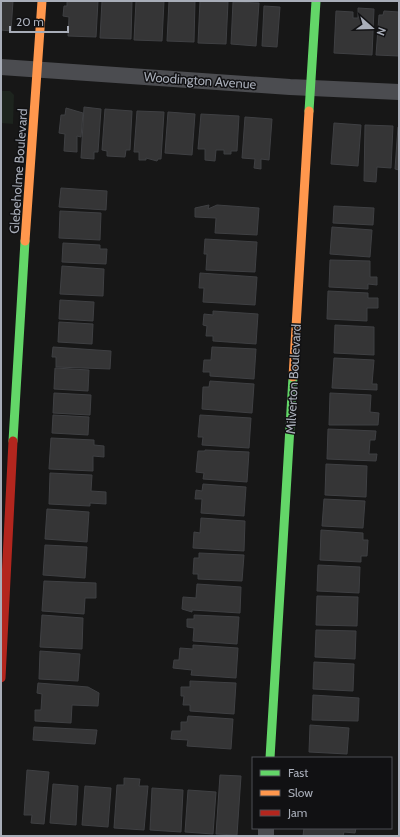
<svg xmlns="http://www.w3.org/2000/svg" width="400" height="837" font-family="Cabin,sans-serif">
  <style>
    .green { fill: #1d241e }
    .building { fill: #353536; stroke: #3f4043 }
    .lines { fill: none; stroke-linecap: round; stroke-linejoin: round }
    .street { stroke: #4b4c50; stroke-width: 16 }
    .fast { stroke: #63d668; stroke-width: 9 }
    .slow { stroke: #ff974d; stroke-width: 9 }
    .jam { stroke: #b3261e; stroke-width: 9 }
    .labels { text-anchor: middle; stroke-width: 3; stroke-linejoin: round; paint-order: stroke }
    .street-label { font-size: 13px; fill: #a8adb8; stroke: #111113 }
  </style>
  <rect width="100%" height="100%" fill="#171717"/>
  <!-- green -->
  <path class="green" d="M 1,91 L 10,91 L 14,95 L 13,124 L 1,123 Z"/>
  <!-- building -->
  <g class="building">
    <path d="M 1,1 L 13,1 L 11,31 L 1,30 Z"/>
    <path d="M 67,1 L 98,1 L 96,37 L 68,36 L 69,17 L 63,16 L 64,6 L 67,6 Z"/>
    <path d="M 102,1 L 132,1 L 131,39 L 100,38 Z"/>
    <path d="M 136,1 L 164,1 L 162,41 L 134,40 Z"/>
    <path d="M 169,1 L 195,1 L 194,42 L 167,41 Z"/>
    <path d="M 200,1 L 228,2 L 226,44 L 198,43 Z"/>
    <path d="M 233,2 L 259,3 L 256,46 L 231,44 Z"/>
    <path d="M 264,6 L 280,7 L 277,47 L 262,46 Z"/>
    <path d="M 358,8 L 374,9 L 372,55 L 334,53 L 336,11 L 353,12 L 353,18 L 358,18 Z"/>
    <path d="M 384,11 L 399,12 L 399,56 L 376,55 L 379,15 L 383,15 Z"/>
    <path d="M 84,107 L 101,109 L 98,152 L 94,152 L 94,159 L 81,158 Z"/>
    <path d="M 66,108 L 83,113 L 81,137 L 77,136 L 77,152 L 64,151 L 65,134 L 59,133 L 61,115 L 65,115 Z"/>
    <path d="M 105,109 L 132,111 L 130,150 L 126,150 L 125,157 L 107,156 L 107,151 L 102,150 Z"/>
    <path d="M 137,111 L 164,112 L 161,159 L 158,159 L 157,161 L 146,158 L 146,160 L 139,160 L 139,152 L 134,152 Z"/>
    <path d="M 168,112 L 195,114 L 192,155 L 165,153 Z"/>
    <path d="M 201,114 L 239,116 L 237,151 L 231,151 L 231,154 L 224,154 L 224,150 L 216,150 L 215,161 L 205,160 L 205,149 L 198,149 Z"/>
    <path d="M 245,117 L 272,119 L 269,160 L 261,159 L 261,169 L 254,168 L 255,159 L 242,158 Z"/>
    <path d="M 334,123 L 361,125 L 358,166 L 331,164 Z"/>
    <path d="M 365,125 L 393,126 L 391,168 L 377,167 L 376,182 L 364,181 Z"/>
    <path d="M 398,127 L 399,127 L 399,170 L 395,169 Z"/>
    <path d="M 61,188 L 107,191 L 106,210 L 59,207 Z"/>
    <path d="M 209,205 L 208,209 L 217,205 L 259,208 L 257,235 L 215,233 L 216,218 L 195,217 L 195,208 Z"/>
    <path d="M 334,206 L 374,208 L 373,225 L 333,223 Z"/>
    <path d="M 60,211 L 101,213 L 100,240 L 59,238 Z"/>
    <path d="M 332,227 L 372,230 L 370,257 L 330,254 Z"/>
    <path d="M 205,239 L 257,242 L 255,272 L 206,270 L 207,254 L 204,254 Z"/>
    <path d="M 63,243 L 100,245 L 100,249 L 107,249 L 106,264 L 62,262 Z"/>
    <path d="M 330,260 L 370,261 L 370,277 L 377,277 L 377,285 L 368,284 L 368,289 L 329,287 Z"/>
    <path d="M 62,266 L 104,269 L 103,296 L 60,294 Z"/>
    <path d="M 200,273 L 257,277 L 255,305 L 203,302 L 204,288 L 199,288 Z"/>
    <path d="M 328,291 L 368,293 L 368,298 L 378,298 L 378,308 L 367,308 L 367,321 L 327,319 Z"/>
    <path d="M 60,300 L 94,302 L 93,321 L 59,319 Z"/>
    <path d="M 213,311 L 258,314 L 256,344 L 213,341 L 213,336 L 206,336 L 207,326 L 203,325 L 204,314 L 213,315 Z"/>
    <path d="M 59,322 L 93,324 L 92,344 L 58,342 Z"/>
    <path d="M 335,325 L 374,327 L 374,355 L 334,353 Z"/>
    <path d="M 53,347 L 111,351 L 110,369 L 56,367 L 56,357 L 52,357 Z"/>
    <path d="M 212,347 L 256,349 L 254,379 L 210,376 L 210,372 L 203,372 L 204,360 L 211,360 Z"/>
    <path d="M 334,358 L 374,360 L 372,384 L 377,384 L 377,390 L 332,388 Z"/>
    <path d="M 55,368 L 89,370 L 88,391 L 54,389 Z"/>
    <path d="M 210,381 L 254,384 L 252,413 L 202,409 L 203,387 L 209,387 Z"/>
    <path d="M 54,393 L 91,395 L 90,415 L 53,413 Z"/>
    <path d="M 330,393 L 371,395 L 370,412 L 379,413 L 378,425 L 329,425 Z"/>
    <path d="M 53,415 L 89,417 L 88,435 L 52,433 Z"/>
    <path d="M 200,415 L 251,418 L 249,448 L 202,445 L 203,437 L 198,437 Z"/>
    <path d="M 328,429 L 376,431 L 375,440 L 370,440 L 369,454 L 377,454 L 376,461 L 327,459 Z"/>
    <path d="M 51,438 L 94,440 L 94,445 L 104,446 L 104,457 L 93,456 L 93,471 L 49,469 Z"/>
    <path d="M 205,450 L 249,452 L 247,482 L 203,479 L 204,473 L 196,472 L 198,451 L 205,451 Z"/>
    <path d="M 326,464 L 367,466 L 366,497 L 325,495 Z"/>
    <path d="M 50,473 L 92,475 L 91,491 L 106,492 L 106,504 L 90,503 L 90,506 L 49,504 Z"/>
    <path d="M 203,484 L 246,487 L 244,516 L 201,513 L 202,499 L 195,499 L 196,490 L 202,491 Z"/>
    <path d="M 324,499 L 365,501 L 363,528 L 322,526 Z"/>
    <path d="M 47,509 L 89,512 L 87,542 L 45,539 Z"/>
    <path d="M 201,518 L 245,521 L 244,551 L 193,548 L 194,532 L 200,533 Z"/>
    <path d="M 321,530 L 363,533 L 363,540 L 368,540 L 367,556 L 361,556 L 361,562 L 320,560 Z"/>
    <path d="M 45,545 L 87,547 L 85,578 L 43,575 Z"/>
    <path d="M 199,553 L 244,555 L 242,581 L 198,579 L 198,574 L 193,574 L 194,558 L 199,558 Z"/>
    <path d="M 318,565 L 360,567 L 359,593 L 317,591 Z"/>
    <path d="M 44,581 L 96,583 L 96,598 L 85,598 L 84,614 L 42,611 Z"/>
    <path d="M 197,584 L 241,587 L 240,613 L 192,610 L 192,612 L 182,609 L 183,597 L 196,598 Z"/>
    <path d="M 317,596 L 358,597 L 357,626 L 316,625 Z"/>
    <path d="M 42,615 L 83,618 L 82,649 L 40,647 Z"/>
    <path d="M 194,615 L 239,617 L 237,644 L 193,641 L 194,628 L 187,627 L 187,619 L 194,619 Z"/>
    <path d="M 316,630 L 356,631 L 355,659 L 315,657 Z"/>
    <path d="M 193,645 L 238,648 L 236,678 L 191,675 L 192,670 L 173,668 L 174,660 L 179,660 L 180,648 L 193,649 Z"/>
    <path d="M 40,651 L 80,654 L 78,681 L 39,679 Z"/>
    <path d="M 314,662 L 354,664 L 353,691 L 313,689 Z"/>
    <path d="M 190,681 L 236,683 L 234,714 L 190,711 L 190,705 L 183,705 L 184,696 L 181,696 L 181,687 L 190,687 Z"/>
    <path d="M 38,683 L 88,687 L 99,693 L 98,706 L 72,705 L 71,723 L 35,721 L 35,710 L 41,710 L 42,694 L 37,693 Z"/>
    <path d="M 313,695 L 359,698 L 358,721 L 312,720 Z"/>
    <path d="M 188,716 L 233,719 L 231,749 L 187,746 L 188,740 L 171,739 L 172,731 L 181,731 L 181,722 L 187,722 Z"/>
    <path d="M 310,725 L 349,728 L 347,754 L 309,752 Z"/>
    <path d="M 34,727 L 97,730 L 95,744 L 33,740 Z"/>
    <path d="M 27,770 L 49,772 L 44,824 L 31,823 L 32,815 L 24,815 Z"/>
    <path d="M 220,775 L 241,776 L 237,835 L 216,834 Z"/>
    <path d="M 124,778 L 140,779 L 139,786 L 148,786 L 144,830 L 114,828 L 117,785 L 124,785 Z"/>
    <path d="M 53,784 L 78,786 L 76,825 L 50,823 Z"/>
    <path d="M 85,786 L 111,788 L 108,827 L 82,825 Z"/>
    <path d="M 152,788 L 183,790 L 181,832 L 150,830 Z"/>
    <path d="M 188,790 L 216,792 L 213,834 L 185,832 Z"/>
    <path d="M 304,828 L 356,828 L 355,833 L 344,832 L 343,836 L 303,836 Z"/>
  </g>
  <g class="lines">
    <!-- street -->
    <g class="street">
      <path d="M 1,67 L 290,87 L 399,92"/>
      <path d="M 266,836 L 266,828"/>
    </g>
    <!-- fast -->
    <g class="fast">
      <path d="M 309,111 L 316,1"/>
      <path d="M 13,441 L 25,241"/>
      <path d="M 270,758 L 293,377"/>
    </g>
    <!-- slow -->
    <g class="slow">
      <path d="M 25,241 L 42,1"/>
      <path d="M 293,377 L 309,111"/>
    </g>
    <!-- jam -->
    <path class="jam" d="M 1,678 L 13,441"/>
  </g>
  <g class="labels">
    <!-- street labels -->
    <g class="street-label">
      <text transform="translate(200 80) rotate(4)" y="5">Woodington Avenue</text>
      <text transform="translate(18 171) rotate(-86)" y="5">Glebeholme Boulevard</text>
      <text transform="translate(293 379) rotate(-87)" y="5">Milverton Boulevard</text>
    </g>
  </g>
  <!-- border -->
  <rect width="400" height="837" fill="none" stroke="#a8adb8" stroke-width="4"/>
  <!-- legend -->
  <rect x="252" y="757" width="140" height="72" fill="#111113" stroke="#4d4f55"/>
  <rect x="260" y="770" width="20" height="6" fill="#63d668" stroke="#4d4f55"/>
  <text x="288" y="777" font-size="12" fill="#a8adb8">Fast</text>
  <rect x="260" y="790" width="20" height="6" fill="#ff974d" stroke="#4d4f55"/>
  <text x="288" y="797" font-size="12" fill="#a8adb8">Slow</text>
  <rect x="260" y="810" width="20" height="6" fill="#b3261e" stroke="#4d4f55"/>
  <text x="288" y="817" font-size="12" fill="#a8adb8">Jam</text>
  <!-- north arrow -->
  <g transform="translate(372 28) rotate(110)" stroke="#111113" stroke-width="3" paint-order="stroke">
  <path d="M0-3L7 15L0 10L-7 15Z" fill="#a8adb8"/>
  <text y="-6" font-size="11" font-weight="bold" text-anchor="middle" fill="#a8adb8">N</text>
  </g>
  <!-- scale -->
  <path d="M10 26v6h58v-6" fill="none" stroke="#a8adb8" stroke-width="2"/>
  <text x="16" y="26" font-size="12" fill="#a8adb8" stroke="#111113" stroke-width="3" paint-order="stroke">20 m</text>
</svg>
